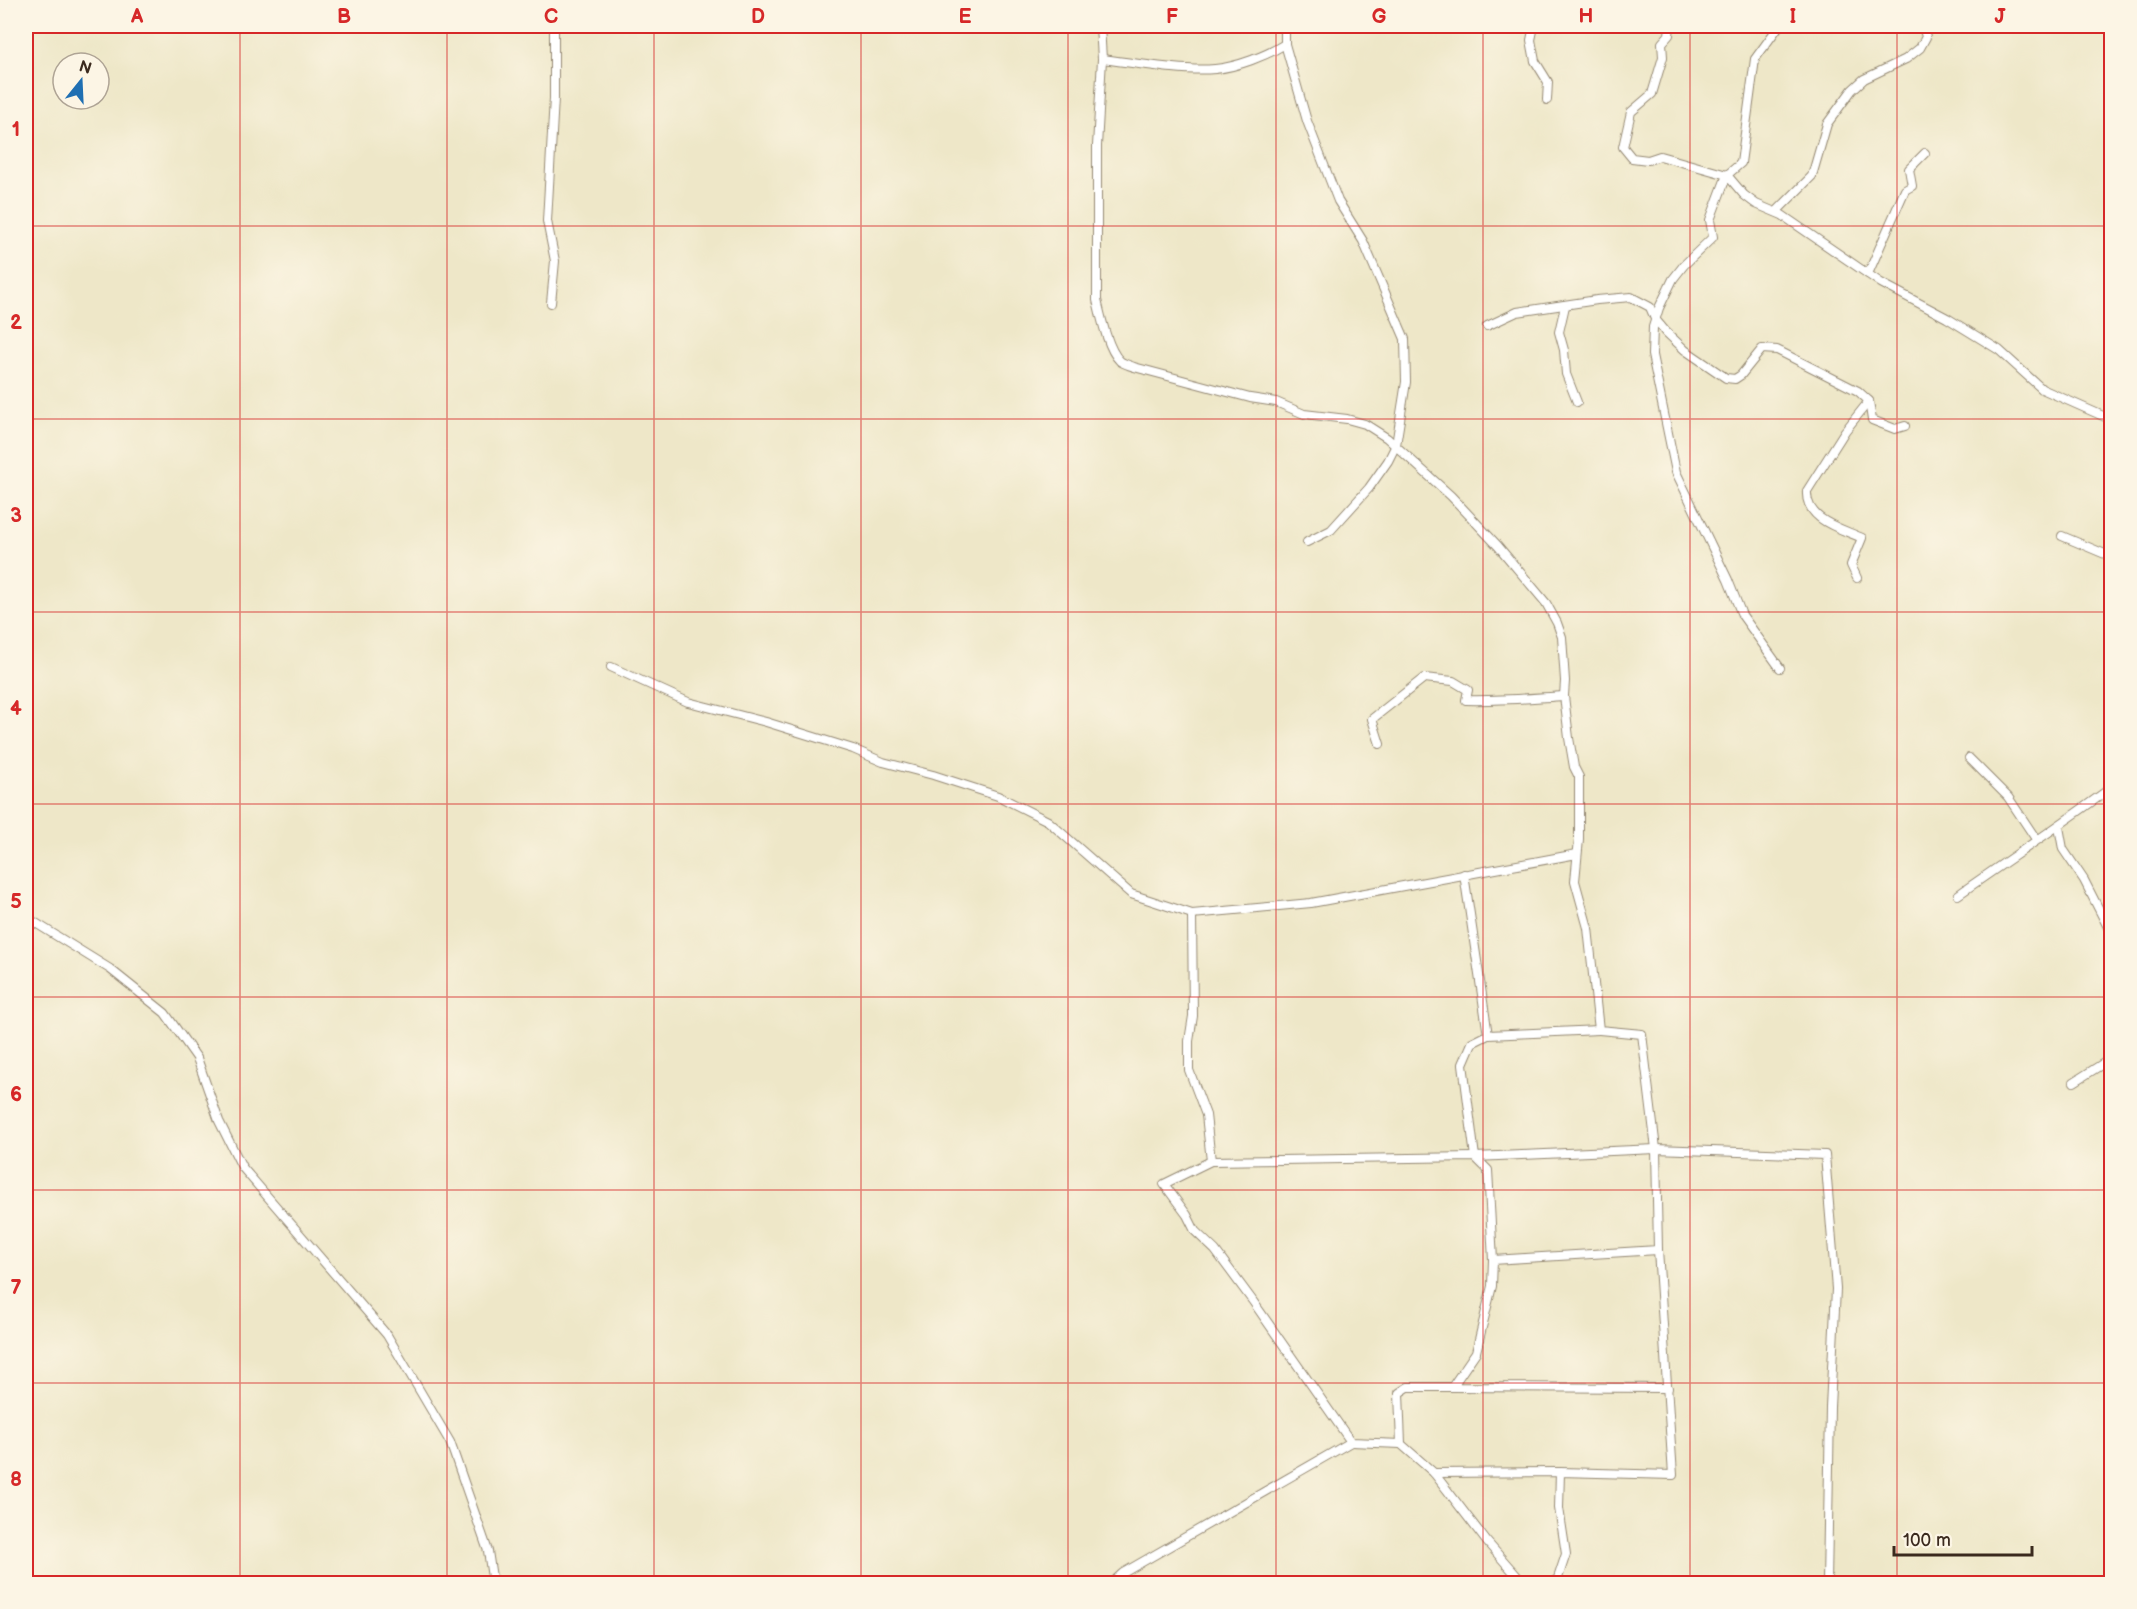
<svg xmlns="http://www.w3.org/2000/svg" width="2137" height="1609" font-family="'Balsamiq Sans',sans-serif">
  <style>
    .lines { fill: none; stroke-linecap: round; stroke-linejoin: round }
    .street-casing { stroke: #948873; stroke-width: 10 }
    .street { stroke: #fff; stroke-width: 8 }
    .grid { fill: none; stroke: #d62828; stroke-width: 1.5; stroke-opacity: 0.55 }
    .neatline { fill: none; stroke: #d62828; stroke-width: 2 }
    .grid-label { font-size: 20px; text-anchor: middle; font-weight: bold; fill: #d62828 }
  </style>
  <rect width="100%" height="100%" fill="#fcf5e5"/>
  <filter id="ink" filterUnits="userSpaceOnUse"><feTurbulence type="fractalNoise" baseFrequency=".0167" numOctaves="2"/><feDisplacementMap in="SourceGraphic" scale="12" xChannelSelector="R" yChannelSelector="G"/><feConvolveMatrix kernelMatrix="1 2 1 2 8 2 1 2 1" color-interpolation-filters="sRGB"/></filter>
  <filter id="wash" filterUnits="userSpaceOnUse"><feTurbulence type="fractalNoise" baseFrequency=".008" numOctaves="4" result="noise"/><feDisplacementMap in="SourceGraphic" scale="24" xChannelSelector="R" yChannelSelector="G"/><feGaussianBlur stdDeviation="1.35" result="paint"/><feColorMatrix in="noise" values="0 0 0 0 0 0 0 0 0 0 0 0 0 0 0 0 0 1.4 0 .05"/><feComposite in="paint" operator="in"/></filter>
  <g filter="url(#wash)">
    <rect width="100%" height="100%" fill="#eee7c8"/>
  </g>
  <g filter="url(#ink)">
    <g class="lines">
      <!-- street casing -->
      <g class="street-casing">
        <g id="street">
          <path d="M 1100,26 L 1102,59 L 1097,146 L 1097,300 C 1101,317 1108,350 1120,361 C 1124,364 1129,365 1134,367 L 1250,398 L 1276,402 L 1304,414 L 1347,419 L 1365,424 L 1387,438 L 1451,496 L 1498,546 L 1546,603 L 1557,623 L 1562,637 L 1565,681 L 1564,696 L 1569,738 L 1574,767 L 1579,777 L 1579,839 L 1575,881 L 1588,928 L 1599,1030 L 1642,1034 L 1656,1149 L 1658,1250 L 1493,1260"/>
          <path d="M 1534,26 L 1531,40 L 1535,61 L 1548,82 L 1547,100"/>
          <path d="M 1670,26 L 1669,35 L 1662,43 L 1663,57 L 1652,94 L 1631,112 L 1623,147 L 1632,158 L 1648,160 L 1660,156 L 1727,175 L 1744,195 L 1756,204 L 1782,215 L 1881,283 L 1947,318 L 1999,350 L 2042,389 L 2112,420"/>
          <path d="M 1779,26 L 1755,59 L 1741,163 L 1727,175 L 1710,220 L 1713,237 L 1684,265 L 1673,279 L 1659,308 L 1653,327 L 1652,355 L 1676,472 L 1728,580 L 1742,615 L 1780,668"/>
          <path d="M 1285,44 L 1307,121 L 1338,201 L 1363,241 L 1405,339 L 1406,382 L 1396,445 L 1388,461 L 1369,488 L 1331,530 L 1307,542"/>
          <path d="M 1102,59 C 1135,63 1183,72 1215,69 C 1237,67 1266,56 1285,44 L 1285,26"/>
          <path d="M 1776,212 L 1812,176 L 1827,124 L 1852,90 L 1864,79 L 1906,59 L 1920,48 L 1926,37 L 1923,26"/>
          <path d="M 1868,274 L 1905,190 L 1912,186 L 1909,169 L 1925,153"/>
          <path d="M 551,303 L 555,261 L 547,221 L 554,98 L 554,26"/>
          <path d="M 1565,306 L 1559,332 L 1564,350 L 1566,374 L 1577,402"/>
          <path d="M 1487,326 L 1517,312 L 1597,300 L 1631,297 L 1650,307 L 1655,319 L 1666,332 L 1685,350 L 1726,378 L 1735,379 L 1741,375 L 1762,349 L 1777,350 L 1858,391 L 1869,401 L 1872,420 L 1895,429 L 1905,426"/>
          <path d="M 2062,536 L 2112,557"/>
          <path d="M 1857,578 L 1851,565 L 1862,538 C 1840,528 1805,520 1807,491 L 1845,431 L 1869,401"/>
          <path d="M 611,667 L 688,702 L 766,722 L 853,749 L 883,762 L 933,775 L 998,796 L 1048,821 L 1131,894 L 1192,914"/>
          <path d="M 1380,744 L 1372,719 L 1424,678 L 1453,681 L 1468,690 L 1466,700 C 1498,701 1531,698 1564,696"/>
          <path d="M 1969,758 L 2008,797 L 2036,839"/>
          <path d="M 2059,827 L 2063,849 L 2084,880 L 2112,935"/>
          <path d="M 1464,874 L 1488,1035"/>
          <path d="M 1958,895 C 2009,859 2061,825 2112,787"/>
          <path d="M 26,917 L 110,969 L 165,1013 L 197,1058 L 219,1121 L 242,1167 L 387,1335 L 450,1442 L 488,1551 L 493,1584"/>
          <path d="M 1599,1030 L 1488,1035 L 1472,1043 L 1463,1064 L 1475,1157 L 1656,1149 L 1825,1155 L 1836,1289 L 1830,1407 L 1827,1584"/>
          <path d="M 2074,1082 L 2112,1058"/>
          <path d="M 1211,1161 L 1206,1115 L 1189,1070 L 1189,1041 L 1193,1016 L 1192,914 L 1311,903 L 1577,854"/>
          <path d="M 1401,1444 L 1399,1393 L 1408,1387 L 1452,1387"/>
          <path d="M 1434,1473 L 1560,1472 L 1673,1475 L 1658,1250"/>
          <path d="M 1111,1584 L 1123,1573 L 1351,1442"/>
          <path d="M 1524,1584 L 1487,1542 L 1434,1473 L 1401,1444 L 1351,1442 L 1252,1300 L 1215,1250 L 1195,1231 L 1187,1215 L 1164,1184 L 1211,1161 L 1475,1157 L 1488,1170 L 1493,1260 L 1492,1286 L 1476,1352 L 1452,1387 L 1668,1388"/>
          <path d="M 1556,1584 L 1566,1554 L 1559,1508 L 1560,1472"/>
        </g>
      </g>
      <!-- street -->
      <use href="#street" class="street"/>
    </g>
  </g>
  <!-- grid -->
  <path class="grid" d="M 240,26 L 240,1584M 447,26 L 447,1584M 654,26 L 654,1584M 861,26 L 861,1584M 1068,26 L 1068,1584M 1276,26 L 1276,1584M 1483,26 L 1483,1584M 1690,26 L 1690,1584M 1897,26 L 1897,1584M 26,226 L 2112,226M 26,419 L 2112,419M 26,612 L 2112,612M 26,804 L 2112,804M 26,997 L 2112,997M 26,1190 L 2112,1190M 26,1383 L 2112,1383"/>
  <!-- margin -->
  <rect width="2137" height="1609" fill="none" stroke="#fcf5e5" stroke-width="66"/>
  <!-- north arrow -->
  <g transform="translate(81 81) rotate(18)"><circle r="28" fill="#fcf5e5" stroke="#afa495" stroke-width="1.5"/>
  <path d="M0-4.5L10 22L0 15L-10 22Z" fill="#1f6fb2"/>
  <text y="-9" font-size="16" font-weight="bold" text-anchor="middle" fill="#3b2a1e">N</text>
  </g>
  <!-- scale -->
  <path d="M1894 1546v9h138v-9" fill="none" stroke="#3b2a1e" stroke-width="3"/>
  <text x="1903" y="1546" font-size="18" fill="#3b2a1e" stroke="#fcf5e5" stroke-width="4.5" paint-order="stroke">100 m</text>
  <rect x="33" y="33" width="2071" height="1543" class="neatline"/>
  <g class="grid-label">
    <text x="137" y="23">A</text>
    <text x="344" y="23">B</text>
    <text x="551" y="23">C</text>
    <text x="758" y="23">D</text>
    <text x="965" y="23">E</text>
    <text x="1172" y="23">F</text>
    <text x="1379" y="23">G</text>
    <text x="1586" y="23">H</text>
    <text x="1793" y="23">I</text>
    <text x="2000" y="23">J</text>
    <text x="16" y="136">1</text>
    <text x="16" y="329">2</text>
    <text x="16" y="522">3</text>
    <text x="16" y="715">4</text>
    <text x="16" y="908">5</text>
    <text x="16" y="1101">6</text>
    <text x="16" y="1294">7</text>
    <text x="16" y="1486">8</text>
  </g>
</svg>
